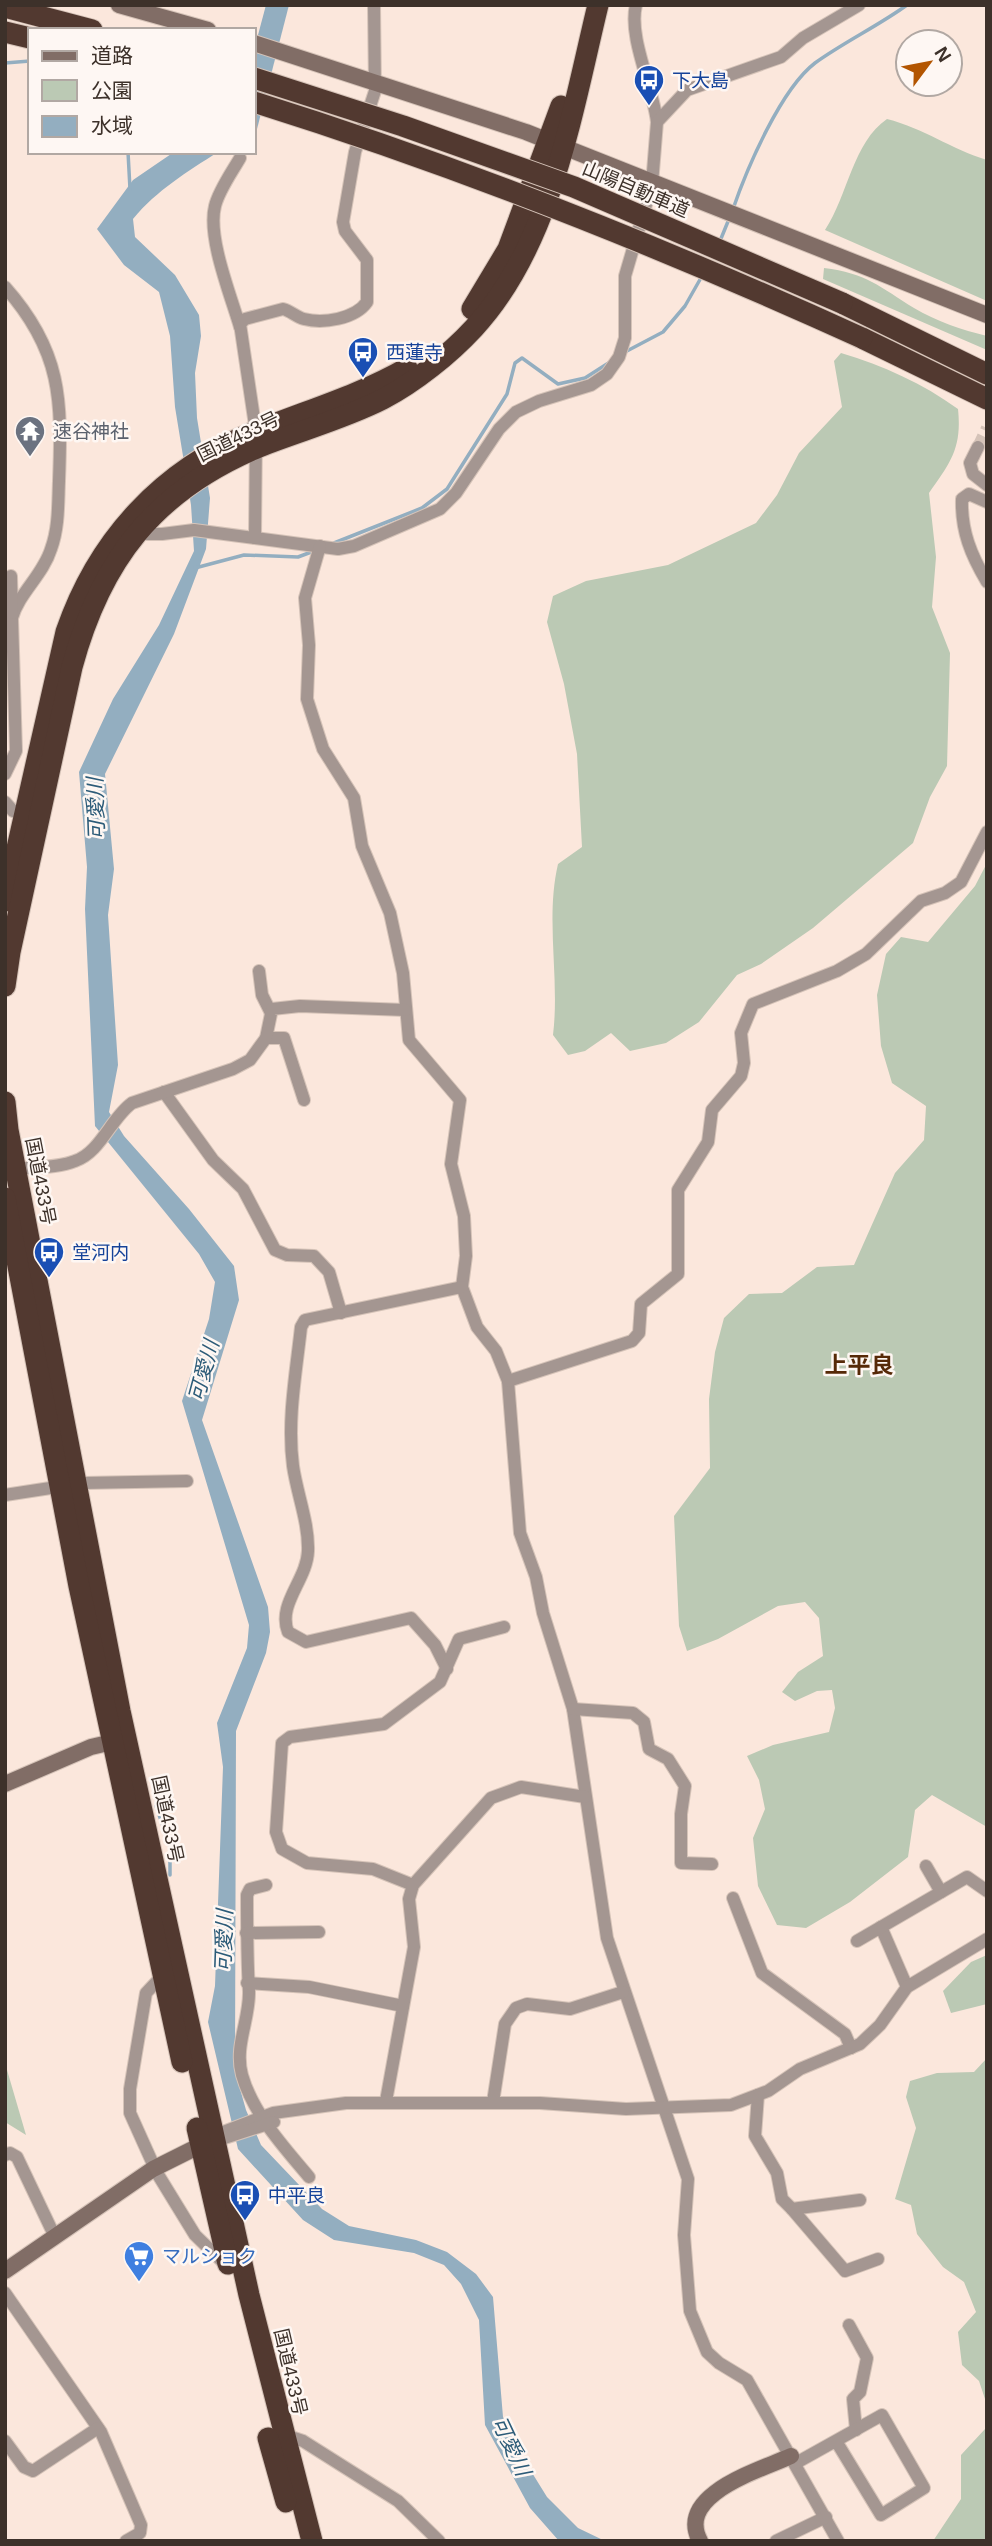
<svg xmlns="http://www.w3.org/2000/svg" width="992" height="2546" font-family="Arial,'Noto Sans JP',sans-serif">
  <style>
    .green { fill: #bbc9b4 }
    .water { fill: #93aec0 }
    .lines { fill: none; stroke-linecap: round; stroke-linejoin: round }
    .stream { stroke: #93aec0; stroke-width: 3.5 }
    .street-tunnel { stroke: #d5c3b8; stroke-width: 12; stroke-dasharray: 12 6; stroke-linecap: butt }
    .street-casing { stroke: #d5c3b8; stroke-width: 14 }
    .secondary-casing { stroke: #d5c3b8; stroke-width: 18 }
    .highway-casing { stroke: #d5c3b8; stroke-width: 23 }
    .street { stroke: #a49691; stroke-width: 12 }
    .secondary { stroke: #816d66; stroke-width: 16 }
    .highway { stroke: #523930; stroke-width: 21 }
    .highway-bridge-casing { stroke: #d5c3b8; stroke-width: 23; stroke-linecap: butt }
    .highway-bridge { stroke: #523930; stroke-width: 21 }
    .labels { text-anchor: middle; stroke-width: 5; stroke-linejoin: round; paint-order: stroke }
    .transit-label { font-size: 19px; fill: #164399; stroke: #fef7f3; text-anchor: start }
    .street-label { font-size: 19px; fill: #3d312a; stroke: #fef7f3 }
    .worship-label { font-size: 19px; fill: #5b616d; stroke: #fef7f3; text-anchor: start }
    .shop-label { font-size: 19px; fill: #366cbe; stroke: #fef7f3; text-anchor: start }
    .water-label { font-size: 21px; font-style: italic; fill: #2c5b78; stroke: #fef7f3 }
    .quarter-label { font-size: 23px; font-weight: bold; fill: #562907; stroke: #fef7f3 }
  </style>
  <rect width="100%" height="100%" fill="#fbe7dc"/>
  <!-- green -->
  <g class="green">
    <path d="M 887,119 C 923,128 951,149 987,160 L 987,301 L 825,230 C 848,195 853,142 887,119 Z"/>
    <path d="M 824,268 C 866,273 880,287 914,308 C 936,321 962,330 987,336 L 987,350 L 823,279 Z"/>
    <path d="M 841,353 C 884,366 922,383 958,409 C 962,448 951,462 929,493 L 936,557 L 932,607 L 950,653 L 947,766 L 930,797 L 913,843 L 813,928 L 761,964 L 737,975 L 699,1022 L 666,1043 L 630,1051 L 611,1033 L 585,1051 L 568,1055 L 553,1035 C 560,978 545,920 558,864 L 582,847 L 577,754 L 564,684 L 547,622 L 553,596 L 586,581 L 668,565 L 756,523 L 777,495 L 799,453 L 842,407 L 834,361 Z"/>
    <path d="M 987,863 L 987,1827 L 932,1795 L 915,1810 L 908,1857 L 850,1902 L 806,1928 L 777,1925 L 758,1886 L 753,1838 L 765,1809 L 759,1780 L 747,1756 L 773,1745 L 829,1732 L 835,1708 L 832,1690 L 817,1691 L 795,1701 L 782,1692 L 798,1672 L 823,1656 L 819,1618 L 805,1602 L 778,1606 L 718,1639 L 687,1651 L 679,1626 L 674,1516 L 710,1468 L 709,1399 L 715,1352 L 724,1318 L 749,1294 L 782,1293 L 817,1267 L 854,1265 L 895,1173 L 924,1140 L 926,1106 L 892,1083 L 881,1046 L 877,995 L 886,954 L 901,937 L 928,942 L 975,886 Z"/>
    <path d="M 987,1955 L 987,2004 L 951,2013 L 943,1991 L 971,1962 Z"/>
    <path d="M 987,2058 L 987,2405 L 979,2381 L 962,2365 L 958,2332 L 976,2312 L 964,2282 L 943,2267 L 917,2234 L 911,2205 L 895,2199 L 916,2128 L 906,2097 L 910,2081 L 937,2073 L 974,2072 Z"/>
    <path d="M 5,2063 L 26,2135 L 5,2122 Z"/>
    <path d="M 987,2416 L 987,2541 L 933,2541 L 961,2499 L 961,2455 L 985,2429 Z"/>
  </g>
  <!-- water -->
  <g class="water">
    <path d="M 266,5 L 289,5 L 257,129 L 254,131 L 254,50 Z"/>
    <path d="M 174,152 L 218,152 C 187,172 157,190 133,219 L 135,237 L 175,275 L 199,315 L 201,336 L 195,373 L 197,418 L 210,498 L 206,549 L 174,634 L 105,774 L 114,869 L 108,915 L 118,1065 L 109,1112 L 124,1136 L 189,1209 L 234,1266 L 239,1300 L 202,1420 L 268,1607 L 270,1632 L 266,1653 L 236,1731 L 235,2071 L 246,2110 L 261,2145 L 322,2209 L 349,2226 L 416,2240 L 447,2252 L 476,2274 L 493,2297 L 503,2417 L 521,2455 L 547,2497 L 578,2528 L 605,2541 L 559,2541 L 530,2508 L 485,2425 L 479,2320 L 461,2284 L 444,2265 L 414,2253 L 334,2240 L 303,2220 L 238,2149 L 208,2022 L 215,1986 L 223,1767 L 217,1723 L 247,1648 L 249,1625 L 182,1401 L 209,1319 L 215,1282 L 199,1254 L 95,1126 L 85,909 L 87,867 L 79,772 L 113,699 L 159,625 L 194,551 L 191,505 L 175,407 L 170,336 L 159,292 L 124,265 L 97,229 L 133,180 Z"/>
  </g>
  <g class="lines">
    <!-- stream -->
    <g class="stream">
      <path d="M 5,63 L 30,61"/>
      <path d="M 128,152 L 130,189"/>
      <path d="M 733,209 C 747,168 781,89 815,63 C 844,42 878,26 907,5"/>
      <path d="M 720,241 L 729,219"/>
      <path d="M 625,352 L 663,332 L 685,306 L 702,276"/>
      <path d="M 334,543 L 422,508 L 447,489 L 507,394 L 515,363 L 522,358 L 558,384 L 585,378 L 610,362"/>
      <path d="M 195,568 L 244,555 L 298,557 L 314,551"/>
      <path d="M 156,1806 L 170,1847 L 170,1875"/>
    </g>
    <!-- street-tunnel -->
    <path class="street-tunnel" d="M 978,447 L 987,428"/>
    <!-- street casing -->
    <g class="street-casing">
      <g id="street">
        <path d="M 636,5 C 628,37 653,87 657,122"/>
        <path d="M 240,158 C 232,172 219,190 215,206 C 207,237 231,296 240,327"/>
        <path d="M 5,287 C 62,351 62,400 59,481 C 58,504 59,527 51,549 C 43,575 19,593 12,618 L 16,751 L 5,774"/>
        <path d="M 978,447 L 970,463 L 973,474 L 987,485"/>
        <path d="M 987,502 L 969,494 L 962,499 C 961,531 971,555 987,582"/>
        <path d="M 136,534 L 162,534 L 194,530 L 338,549 L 354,546 L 440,509 L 456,493 L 499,429 L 516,412 L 539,401 L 591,385 L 607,374 L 619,357 L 625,338 L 625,276 L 652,184 L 657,122 L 687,90 L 781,57 L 803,38 L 859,5"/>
        <path d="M 255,538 L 256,432 L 240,324 L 245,319 L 283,309 C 291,311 296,317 304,319 C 323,324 355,319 367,302 L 367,260 L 345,231 L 343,222 L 355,152 L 375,91 L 374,5"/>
        <path d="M 320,546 L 305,598 L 309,645 L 307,699 L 323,749 L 354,798 L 362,846 L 390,913 L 403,973 L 409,1040 L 460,1100 L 451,1164 L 464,1216 L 466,1256 L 462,1287 L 477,1327 L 496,1351 L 508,1381 L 520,1533 L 536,1577 L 543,1613 L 573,1709 L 607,1938 L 688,2179 L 684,2235 L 690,2311 L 707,2352 L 719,2363 L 747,2380 L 838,2541"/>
        <path d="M 11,576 L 12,613"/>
        <path d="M 5,802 L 13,811 L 28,817"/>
        <path d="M 259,971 L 262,995 L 270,1011"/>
        <path d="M 266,1038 L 284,1038 L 304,1100"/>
        <path d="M 164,1092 L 213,1160 L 243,1189 L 275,1250 L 287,1255 L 314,1256 L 329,1272 L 341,1313"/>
        <path d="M 15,1169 C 34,1167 58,1168 75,1161 C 100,1153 111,1118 132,1103 L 233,1069 L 250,1060 L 266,1038 L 272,1009 L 300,1006 L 405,1010"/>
        <path d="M 508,1381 L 632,1341 L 639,1333 L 641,1304 L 678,1274 L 678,1190 L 708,1142 L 712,1110 L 741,1076 L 744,1063 L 741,1033 L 753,1004 L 837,971 L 866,954 L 921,901 L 945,893 L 961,882 L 987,832"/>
        <path d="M 5,1495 L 83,1483 L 187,1481"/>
        <path d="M 447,1669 L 435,1645 L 411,1618 L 306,1642 L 288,1632 C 277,1604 307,1580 308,1551 C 309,1523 297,1494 293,1466 C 287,1420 296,1373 301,1327 L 305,1320 L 462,1287"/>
        <path d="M 573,1709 L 633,1713 L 644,1722 L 649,1749 L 668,1759 L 685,1786 L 681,1814 L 681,1863 L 712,1864"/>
        <path d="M 926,1866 L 941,1892"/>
        <path d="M 266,1885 L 250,1889 L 247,1895 C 247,1927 247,1959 249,1991 C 250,2019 234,2046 242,2075 C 253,2114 284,2147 309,2177"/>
        <path d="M 413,1885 L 373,1869 L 307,1863 L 282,1849 L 276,1832 L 282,1743 L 290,1737 L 384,1724 L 440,1682 L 459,1639 L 504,1627"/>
        <path d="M 733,1898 L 762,1973 L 845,2034 L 851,2048"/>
        <path d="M 881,1927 L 907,1987"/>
        <path d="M 246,1933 L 319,1932"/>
        <path d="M 857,1941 L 967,1877 L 987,1891"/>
        <path d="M 162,1976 L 146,1993 L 130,2089 L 130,2113 L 157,2173 L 195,2235 L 228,2267"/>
        <path d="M 247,1983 L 309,1987 L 403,2006"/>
        <path d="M 758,2095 L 755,2136 L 777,2173 L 782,2199 L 792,2209 L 860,2200"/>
        <path d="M 386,2101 L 414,1947 L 409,1899 L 413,1885 L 491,1798 L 521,1787 L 585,1797"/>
        <path d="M 493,2102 L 505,2024 L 516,2008 L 527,2004 L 570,2009 L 623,1992"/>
        <path d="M 210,2140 L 223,2132 L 273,2113 L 346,2103 L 540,2103 L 626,2109 L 731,2105 L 768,2091 L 800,2069 L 860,2044 L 880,2025 L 907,1987 L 987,1939"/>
        <path d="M 212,2142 L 274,2122"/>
        <path d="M 5,2155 L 10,2153 L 17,2157 L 55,2237"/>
        <path d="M 792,2209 L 845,2271 L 878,2259"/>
        <path d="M 5,2293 L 101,2432 L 141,2525 L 140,2533 L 126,2541"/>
        <path d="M 849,2325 L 867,2358 L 860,2392 L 853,2399 L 856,2430"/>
        <path d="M 282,2434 L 303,2441 L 398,2501 L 439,2541"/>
        <path d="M 5,2441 L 24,2467 L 33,2471 L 98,2428"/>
        <path d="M 796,2463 L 882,2415 L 924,2488 L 881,2515 L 836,2441"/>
        <path d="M 776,2541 L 826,2517"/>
      </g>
    </g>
    <!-- secondary casing -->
    <g class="secondary-casing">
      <g id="secondary">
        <path d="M 119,5 L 208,30"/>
        <path d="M 254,43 L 526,132 L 987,315"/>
        <path d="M 5,1784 L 91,1747 L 121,1740"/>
        <path d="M 5,2271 L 153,2169 L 201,2145"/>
        <path d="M 700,2541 C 675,2494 761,2470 791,2456"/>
      </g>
    </g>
    <!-- highway casing -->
    <g class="highway-casing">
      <g id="highway">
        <path d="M 5,7 L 92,30"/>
        <path d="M 5,32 L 30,38"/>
        <path d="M 842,303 L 987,374"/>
        <path d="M 472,309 L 508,249 L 561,106"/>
        <path d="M 862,338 L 987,399"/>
        <path d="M 5,901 L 66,632 C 98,539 162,470 254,432 C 305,411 358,396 407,368"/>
        <path d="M 5,986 L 10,952 L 72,667 C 101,560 154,491 259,447 C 299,431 344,419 383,399 C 415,382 449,355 474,328 C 551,245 572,112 598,5"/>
        <path d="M 5,1102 L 8,1130 L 120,1711 L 249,2295 L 312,2541"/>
        <path d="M 5,1198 L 79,1586 L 182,2062"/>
        <path d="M 197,2128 L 228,2264"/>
        <path d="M 268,2438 L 286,2502"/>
      </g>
    </g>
    <!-- street -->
    <use href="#street" class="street"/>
    <!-- secondary -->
    <use href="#secondary" class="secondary"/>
    <!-- highway -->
    <use href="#highway" class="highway"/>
    <!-- highway-bridge casing -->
    <g class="highway-bridge-casing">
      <g id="highway-bridge">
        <path d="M 254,78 L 403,126 L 574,187 L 842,303"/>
        <path d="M 254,102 C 462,167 664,248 862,338"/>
      </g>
    </g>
    <!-- highway-bridge -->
    <use href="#highway-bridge" class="highway-bridge"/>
  </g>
  <!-- icons -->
  <defs>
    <g id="bus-pin" transform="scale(1.575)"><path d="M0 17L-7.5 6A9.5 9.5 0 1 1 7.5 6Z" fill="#1a4fb4" stroke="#fef7f3"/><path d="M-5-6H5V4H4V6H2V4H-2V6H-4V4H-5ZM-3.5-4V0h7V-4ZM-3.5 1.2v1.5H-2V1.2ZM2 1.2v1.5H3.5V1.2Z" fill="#fff"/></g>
    <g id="temple-pin" transform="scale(1.575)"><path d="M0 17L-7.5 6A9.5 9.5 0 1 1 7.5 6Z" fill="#6b7280" stroke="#fef7f3"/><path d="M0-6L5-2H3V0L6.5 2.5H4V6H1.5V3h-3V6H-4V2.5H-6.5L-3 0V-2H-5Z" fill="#fff"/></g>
    <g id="supermarket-pin" transform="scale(1.575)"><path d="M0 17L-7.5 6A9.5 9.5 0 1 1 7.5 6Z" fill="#3f7fe0" stroke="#fef7f3"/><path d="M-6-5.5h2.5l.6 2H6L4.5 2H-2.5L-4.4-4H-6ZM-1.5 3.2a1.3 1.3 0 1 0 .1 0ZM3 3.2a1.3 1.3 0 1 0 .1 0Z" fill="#fff"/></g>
  </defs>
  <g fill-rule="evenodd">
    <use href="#bus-pin" x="649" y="80"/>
    <use href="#bus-pin" x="363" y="352"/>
    <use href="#temple-pin" x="30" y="431"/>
    <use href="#bus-pin" x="49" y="1252"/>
    <use href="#bus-pin" x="245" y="2195"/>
    <use href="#supermarket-pin" x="139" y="2256"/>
  </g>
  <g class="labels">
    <!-- transit labels -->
    <g class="transit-label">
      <text x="672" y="87">下大島</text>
      <text x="386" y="359">西蓮寺</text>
      <text x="72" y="1259">堂河内</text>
      <text x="268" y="2202">中平良</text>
    </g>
    <!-- street labels -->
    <g class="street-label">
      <text transform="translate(636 189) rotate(23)" y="7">山陽自動車道</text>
      <text transform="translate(238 436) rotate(-26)" y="7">国道433号</text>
      <text transform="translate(41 1181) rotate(79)" y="7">国道433号</text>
      <text transform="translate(168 1819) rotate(78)" y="7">国道433号</text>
      <text transform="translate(291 2372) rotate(77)" y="7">国道433号</text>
    </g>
    <!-- worship labels -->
    <g class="worship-label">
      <text x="53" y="438">速谷神社</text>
    </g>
    <!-- shop labels -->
    <g class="shop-label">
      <text x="162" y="2263">マルショク</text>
    </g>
    <!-- water labels -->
    <g class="water-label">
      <text transform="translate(96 809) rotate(-92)" y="7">可愛川</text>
      <text transform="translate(204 1371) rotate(-75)" y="7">可愛川</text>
      <text transform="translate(224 1941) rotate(-88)" y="7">可愛川</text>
      <text transform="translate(511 2446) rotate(65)" y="7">可愛川</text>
    </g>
    <!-- quarter labels -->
    <g class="quarter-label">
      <text x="859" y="1373">上平良</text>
    </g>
  </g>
  <!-- border -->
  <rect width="992" height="2546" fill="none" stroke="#3d312a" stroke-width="14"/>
  <!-- legend -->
  <rect x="28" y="28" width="228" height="126" fill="#fef7f3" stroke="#b1a8a3" stroke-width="2"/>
  <rect x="42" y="51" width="35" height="10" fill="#816d66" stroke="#b1a8a3" stroke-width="2"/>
  <text x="91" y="63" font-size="21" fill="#3d312a">道路</text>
  <rect x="42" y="80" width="35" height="21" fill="#bbc9b4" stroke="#b1a8a3" stroke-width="2"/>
  <text x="91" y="98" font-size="21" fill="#3d312a">公園</text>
  <rect x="42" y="116" width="35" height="21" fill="#93aec0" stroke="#b1a8a3" stroke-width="2"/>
  <text x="91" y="133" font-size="21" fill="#3d312a">水域</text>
  <!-- north arrow -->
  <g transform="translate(929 63) rotate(58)"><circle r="33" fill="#fef7f3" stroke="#b1a8a3" stroke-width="2"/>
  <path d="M0-5L12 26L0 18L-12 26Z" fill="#b35500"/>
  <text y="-10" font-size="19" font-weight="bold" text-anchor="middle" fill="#3d312a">N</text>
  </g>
</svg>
